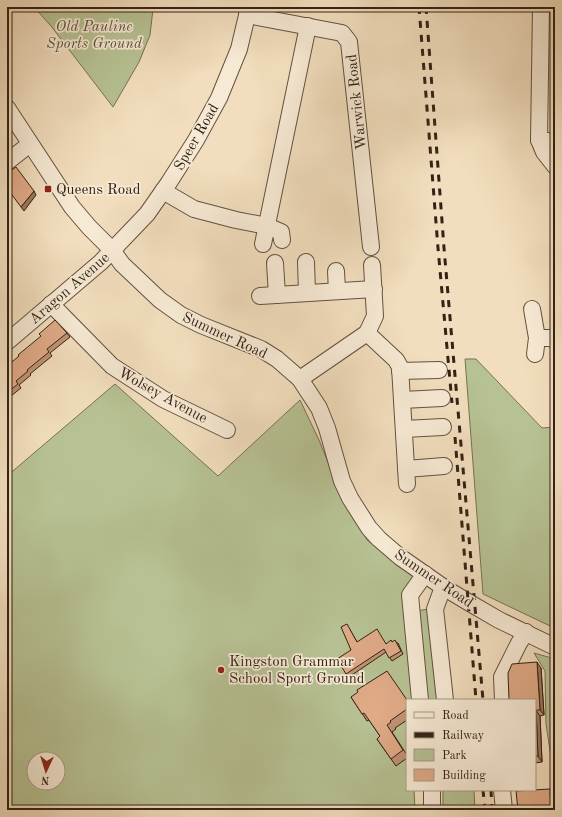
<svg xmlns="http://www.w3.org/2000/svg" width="562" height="817" font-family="'Old Standard TT',serif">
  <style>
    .green { fill: #b7c294; stroke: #757254; fill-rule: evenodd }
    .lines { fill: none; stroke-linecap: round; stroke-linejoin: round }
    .minor-casing { stroke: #63513f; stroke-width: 18 }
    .minor { stroke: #f7ead5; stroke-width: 16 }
    .rail { stroke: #332215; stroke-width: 3; stroke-dasharray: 7 7; stroke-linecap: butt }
    .wall { fill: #c19274; stroke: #332215 }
    .shaded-wall { fill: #9d775e; stroke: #332215 }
    .building { fill: #e0aa87; stroke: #332215 }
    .poi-dot { fill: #8f2418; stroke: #f7ead5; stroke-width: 1.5 }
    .labels { text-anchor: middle; stroke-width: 3.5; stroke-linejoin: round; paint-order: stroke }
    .park-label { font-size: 15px; font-style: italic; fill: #5b523b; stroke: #f7ead5 }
    .street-label { font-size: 15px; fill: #332215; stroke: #f7ead5 }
    .poi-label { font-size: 15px; fill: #332215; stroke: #f7ead5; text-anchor: start }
  </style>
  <rect width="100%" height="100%" fill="#f2debe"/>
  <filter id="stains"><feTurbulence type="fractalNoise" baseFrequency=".005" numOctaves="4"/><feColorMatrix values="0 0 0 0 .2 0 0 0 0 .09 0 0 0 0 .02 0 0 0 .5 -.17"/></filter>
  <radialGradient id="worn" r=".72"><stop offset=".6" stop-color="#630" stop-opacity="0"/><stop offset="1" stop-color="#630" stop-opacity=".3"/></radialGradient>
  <!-- green -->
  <g class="green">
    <path d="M 34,7 L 149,7 L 153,9 L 150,35 L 139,62 L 113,107 L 51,26 Z"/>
    <path d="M 465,359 L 476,359 L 542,428 L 555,427 L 555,627 L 548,625 L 483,594 Z"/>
    <path d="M 115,384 L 218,476 L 300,400 L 319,440 L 342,497 L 367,540 L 416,578 L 409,612 L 429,609 L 438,700 L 407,700 L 407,790 L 414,790 L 415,810 L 7,810 L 7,476 ZM 34,759 L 58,759 L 58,783 L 34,783 Z"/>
    <path d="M 534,653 L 555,659 L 555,810 L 551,757 L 546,724 L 545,671 Z"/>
    <path d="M 443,790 L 474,790 L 475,810 L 443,810 Z"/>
  </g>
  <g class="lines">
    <!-- minor casing -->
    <g class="minor-casing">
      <g id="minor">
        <path d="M 541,7 L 539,140 L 544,152 L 555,166"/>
        <path d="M 247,15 L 342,33 L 349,42 L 371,247"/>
        <path d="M 7,108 L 72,207 L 89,227 L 112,250 L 122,264 L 160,300 L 181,315 L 201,325 L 261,349 L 277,359 L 300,379 L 319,408 L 327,428 L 342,481 L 350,498 L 369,528 L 379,539 L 400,557 L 443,587 L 468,602 L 499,620 L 555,647"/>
        <path d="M 539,140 L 555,142"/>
        <path d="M 7,162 L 30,144"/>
        <path d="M 163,191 L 194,209 L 236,220 L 267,226 L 281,232 L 282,240"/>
        <path d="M 263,244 L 283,147 L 308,26"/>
        <path d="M 306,262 L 307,293"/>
        <path d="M 275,263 L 277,295"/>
        <path d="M 336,271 L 337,291"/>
        <path d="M 260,296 L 374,289"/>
        <path d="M 51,304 L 112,366 L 163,399 L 227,430"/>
        <path d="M 532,309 L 537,338 L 535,354"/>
        <path d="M 367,333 L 375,316 L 372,265"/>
        <path d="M 537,338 L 549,338 L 555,339"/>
        <path d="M 7,342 L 101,262 L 147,214 L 168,184 L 196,140 L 219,98 L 239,49 L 249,7"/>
        <path d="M 400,371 L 439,370"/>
        <path d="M 300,379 L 367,333 L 396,360 L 400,367 L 407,484"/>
        <path d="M 402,400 L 442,398"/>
        <path d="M 404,429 L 443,427"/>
        <path d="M 406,469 L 444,466"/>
        <path d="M 443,587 L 435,609 L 445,700"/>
        <path d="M 420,700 L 410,595 L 425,574"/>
        <path d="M 503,700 L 502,677 L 519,643 L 526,632"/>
        <path d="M 502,790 L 504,810"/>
        <path d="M 432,810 L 432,790"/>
      </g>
    </g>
    <!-- minor -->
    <use href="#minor" class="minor"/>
    <!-- rail -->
    <g class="rail">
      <path d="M 419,7 L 438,248 L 452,403"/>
      <path d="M 426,7 L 444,248 L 483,700"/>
      <path d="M 455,437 L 476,700"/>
      <path d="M 483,790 L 485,810"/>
      <path d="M 491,790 L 492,810"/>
    </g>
  </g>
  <!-- wall -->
  <g class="wall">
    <path d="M 67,333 L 70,337 L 50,353 L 52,356 L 30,374 L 31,375 L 19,385 L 21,388 L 11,396 L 9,393 L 7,395 L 7,366 Z"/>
    <path d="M 349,628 L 357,642 L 386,644 L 392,642 L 398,643 L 403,654 L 392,661 L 386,652 L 349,677 L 346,674 L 351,650 Z"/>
    <path d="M 541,668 L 544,715 L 540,716 L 542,762 L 535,763 L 535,700 Z"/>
    <path d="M 351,697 L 407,700 L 407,720 L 395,728 L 396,729 L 392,732 L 407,755 L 407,758 L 396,766 L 377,739 L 380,736 L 369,720 L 367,721 Z"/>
  </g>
  <!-- shaded-wall -->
  <g class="shaded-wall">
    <path d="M 34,191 L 36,195 L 24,211 L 21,207 Z"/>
    <path d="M 537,662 L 541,668 L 544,715 L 540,710 Z"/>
    <path d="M 536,710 L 540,716 L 542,762 L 538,756 Z"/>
    <path d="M 550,789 L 554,794 L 555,810 L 551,810 Z"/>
  </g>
  <!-- building -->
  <g class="building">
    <path d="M 7,167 L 10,171 L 16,167 L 34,191 L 21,207 L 7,188 Z"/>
    <path d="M 55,320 L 67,333 L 47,349 L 49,352 L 27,370 L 28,371 L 16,381 L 18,384 L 8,392 L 7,391 L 7,366 L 19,356 L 18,355 L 41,336 L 39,334 Z"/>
    <path d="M 347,624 L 357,642 L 377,629 L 386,644 L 391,640 L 392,642 L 395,640 L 401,651 L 389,658 L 384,649 L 346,674 L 337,659 L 351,650 L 341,627 Z"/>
    <path d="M 537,662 L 540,710 L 536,710 L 538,756 L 535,756 L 535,700 L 509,700 L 508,673 L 512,664 Z"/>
    <path d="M 387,671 L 407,700 L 407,709 L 390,721 L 391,722 L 387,725 L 403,750 L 391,759 L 377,739 L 380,736 L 364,713 L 362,714 L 351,697 L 358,692 L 357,690 Z"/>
    <path d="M 550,789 L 551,810 L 518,810 L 516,791 Z"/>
  </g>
  <!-- markers -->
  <g class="poi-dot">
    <rect x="44" y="185" width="8" height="8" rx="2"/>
    <circle cx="221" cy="670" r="4"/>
  </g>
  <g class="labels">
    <!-- park labels -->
    <g class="park-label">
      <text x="94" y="31">Old Pauline<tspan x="94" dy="17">Sports Ground</tspan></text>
    </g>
    <!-- street labels -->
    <g class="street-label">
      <text transform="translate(356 102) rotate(-96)" y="5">Warwick Road</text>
      <text transform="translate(196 137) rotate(-60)" y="5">Speer Road</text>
      <text transform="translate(69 288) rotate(-41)" y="5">Aragon Avenue</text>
      <text transform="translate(225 335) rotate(25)" y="5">Summer Road</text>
      <text transform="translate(163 395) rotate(29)" y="5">Wolsey Avenue</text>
      <text transform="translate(434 578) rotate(34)" y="5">Summer Road</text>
    </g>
    <!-- poi labels -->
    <g class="poi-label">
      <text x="56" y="194">Queens Road</text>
      <text x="229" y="666">Kingston Grammar<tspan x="229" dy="17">School Sport Ground</tspan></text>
    </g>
  </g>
  <!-- margin -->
  <rect width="562" height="817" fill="none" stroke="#f2debe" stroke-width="24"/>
  <rect x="8" y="8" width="546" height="801" fill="none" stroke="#332215" stroke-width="2"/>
  <rect x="12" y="12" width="538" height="793" fill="none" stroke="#332215"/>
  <!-- legend -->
  <rect x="406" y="699" width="130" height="92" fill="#f7ead5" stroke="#a99a88"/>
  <rect x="414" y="712" width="20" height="6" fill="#f7ead5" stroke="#a99a88"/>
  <text x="442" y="719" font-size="12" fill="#332215">Road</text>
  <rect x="414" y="732" width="20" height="6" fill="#332215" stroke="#a99a88"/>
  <text x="442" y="739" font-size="12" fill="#332215">Railway</text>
  <rect x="414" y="749" width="20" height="12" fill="#b7c294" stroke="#a99a88"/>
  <text x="442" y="759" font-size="12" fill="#332215">Park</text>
  <rect x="414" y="769" width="20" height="12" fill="#e0aa87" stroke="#a99a88"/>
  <text x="442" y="779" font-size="12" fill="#332215">Building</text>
  <!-- north arrow -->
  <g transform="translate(46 771) rotate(184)"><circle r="19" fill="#f7ead5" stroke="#a99a88"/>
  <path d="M0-3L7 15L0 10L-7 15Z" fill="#8f2418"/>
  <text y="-6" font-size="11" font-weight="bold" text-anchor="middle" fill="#332215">N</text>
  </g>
  <rect width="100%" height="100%" filter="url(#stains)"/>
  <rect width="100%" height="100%" fill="url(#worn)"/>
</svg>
